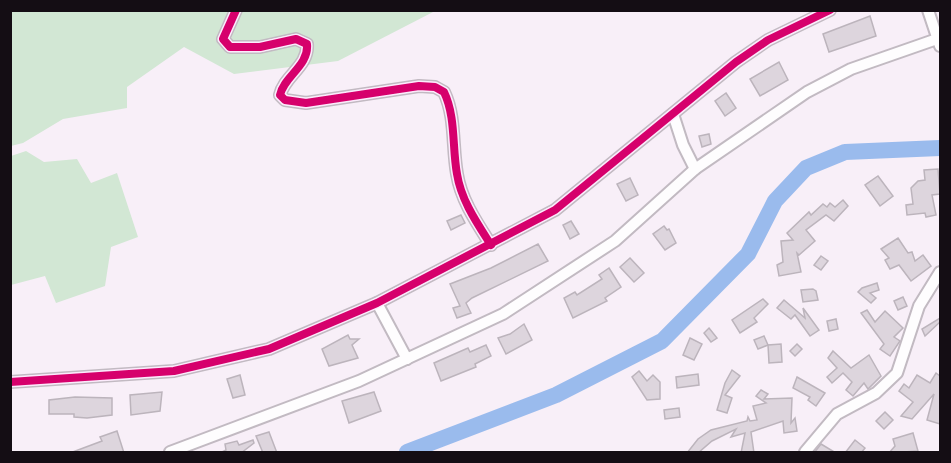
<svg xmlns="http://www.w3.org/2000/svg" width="951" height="463" font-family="'Exo 2',sans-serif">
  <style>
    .green { fill: #d2e7d4 }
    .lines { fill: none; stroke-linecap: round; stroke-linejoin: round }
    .river { stroke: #9abbed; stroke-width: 16 }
    .building { fill: #ddd5dd; stroke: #bcb4bc; stroke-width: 1.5 }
    .minor-casing { stroke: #c2bac2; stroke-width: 14 }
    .minor { stroke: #fefdfe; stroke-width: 10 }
    .cycleway-casing { stroke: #fcebfc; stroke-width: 11 }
    .cycleway { stroke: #d6006c; stroke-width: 8 }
  </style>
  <rect width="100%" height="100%" fill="#f8eff8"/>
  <!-- green -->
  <g class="green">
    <path d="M 10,11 L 435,11 L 338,61 L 234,74 L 184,47 L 127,87 L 127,108 L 63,119 L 23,143 L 11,146 Z"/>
    <path d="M 26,151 L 44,162 L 77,159 L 91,183 L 117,173 L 138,237 L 111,247 L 105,286 L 56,303 L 45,276 L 11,285 L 11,156 Z"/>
  </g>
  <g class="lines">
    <!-- river -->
    <path class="river" d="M 407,452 L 556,395 L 662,341 L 748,254 L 775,201 L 806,168 L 845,152 L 940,148"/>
  </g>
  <!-- building -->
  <g class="building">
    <path d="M 870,16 L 876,36 L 829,52 L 823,34 Z"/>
    <path d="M 779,62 L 788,80 L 760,96 L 750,79 Z"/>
    <path d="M 726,93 L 736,108 L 725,116 L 715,101 Z"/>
    <path d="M 709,134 L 711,144 L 702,147 L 699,136 Z"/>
    <path d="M 938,169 L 940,194 L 932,195 L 936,215 L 926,217 L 925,213 L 907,215 L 906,205 L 913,204 L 911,188 L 918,181 L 925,180 L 924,170 Z"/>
    <path d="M 878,176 L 893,196 L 880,206 L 865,185 Z"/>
    <path d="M 630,178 L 638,195 L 626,201 L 617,184 Z"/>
    <path d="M 843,200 L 848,206 L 834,221 L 826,215 L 806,230 L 815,241 L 799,255 L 797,253 L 801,272 L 779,276 L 777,265 L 783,262 L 781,241 L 793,240 L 787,233 L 809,212 L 811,215 L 823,204 L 827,207 L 830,203 L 835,207 Z"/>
    <path d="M 461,215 L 465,223 L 451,230 L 447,221 Z"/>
    <path d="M 571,221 L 579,234 L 570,239 L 563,225 Z"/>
    <path d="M 664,226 L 667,230 L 669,229 L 676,243 L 665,250 L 653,234 Z"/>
    <path d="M 898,238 L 908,253 L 912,252 L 915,261 L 923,255 L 931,266 L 911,281 L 899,265 L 890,269 L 885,260 L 889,258 L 881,249 Z"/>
    <path d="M 538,244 L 548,261 L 472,298 L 466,303 L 471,313 L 457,318 L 453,308 L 460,306 L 450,284 L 491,268 Z"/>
    <path d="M 821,256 L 828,261 L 821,270 L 814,265 Z"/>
    <path d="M 630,258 L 644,273 L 634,282 L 620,267 Z"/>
    <path d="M 609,268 L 621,287 L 605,298 L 607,301 L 573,318 L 564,298 L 575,292 L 577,295 L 602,279 L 599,275 Z"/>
    <path d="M 877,283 L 879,290 L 870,293 L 876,298 L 871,303 L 858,292 L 862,288 Z"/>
    <path d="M 813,289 L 816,291 L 818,300 L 803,302 L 801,290 Z"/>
    <path d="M 903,297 L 907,306 L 898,310 L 894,301 Z"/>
    <path d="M 763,299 L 768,304 L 754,318 L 757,322 L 740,333 L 732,320 Z"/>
    <path d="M 784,300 L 805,318 L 803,308 L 819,330 L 810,336 L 795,315 L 791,319 L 777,308 Z"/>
    <path d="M 867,310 L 875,322 L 885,311 L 903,328 L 894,337 L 900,341 L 890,356 L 880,349 L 884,344 L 861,313 Z"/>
    <path d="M 940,318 L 940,322 L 925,336 L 922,329 Z"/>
    <path d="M 836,319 L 838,329 L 829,331 L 827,321 Z"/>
    <path d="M 524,324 L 532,340 L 506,354 L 498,338 L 510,334 Z"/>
    <path d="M 709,328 L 717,338 L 711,342 L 704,333 Z"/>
    <path d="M 348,335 L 350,339 L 359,339 L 352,345 L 358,358 L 329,366 L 322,349 Z"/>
    <path d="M 764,336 L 768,345 L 758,349 L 754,340 Z"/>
    <path d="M 690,338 L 702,344 L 694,360 L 683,355 Z"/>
    <path d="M 781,344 L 782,362 L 769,363 L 768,345 Z"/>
    <path d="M 797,344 L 802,349 L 795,356 L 790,351 Z"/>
    <path d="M 486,345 L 491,356 L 475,364 L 476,367 L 441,381 L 434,363 L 468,348 L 470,352 Z"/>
    <path d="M 833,351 L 851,368 L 869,355 L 881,376 L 868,389 L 864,383 L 853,396 L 846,390 L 852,382 L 843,373 L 832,383 L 827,377 L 837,368 L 828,358 Z"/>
    <path d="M 732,370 L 740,376 L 725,395 L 732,398 L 727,413 L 717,410 L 725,383 Z"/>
    <path d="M 639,371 L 647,381 L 653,375 L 660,382 L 660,399 L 647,400 L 632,377 Z"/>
    <path d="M 936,373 L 940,376 L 940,424 L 927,420 L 934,394 L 912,419 L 901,416 L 913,402 L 899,391 L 904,384 L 909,388 L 917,375 L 930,383 Z"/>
    <path d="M 698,374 L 699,385 L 677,388 L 676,377 Z"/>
    <path d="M 240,375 L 245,395 L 233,398 L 227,379 Z"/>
    <path d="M 797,377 L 825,393 L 816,406 L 808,400 L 810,397 L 793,388 Z"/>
    <path d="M 761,390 L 768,394 L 764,399 L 792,398 L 791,423 L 795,418 L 797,431 L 784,433 L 783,421 L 751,432 L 754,453 L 741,453 L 745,433 L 731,437 L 736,429 L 712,441 L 698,453 L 687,453 L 698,439 L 711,430 L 747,421 L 748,417 L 750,421 L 757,420 L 753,406 L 766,403 L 756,396 Z"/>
    <path d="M 162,392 L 160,411 L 131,415 L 130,395 Z"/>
    <path d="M 374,392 L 381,411 L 349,423 L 342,401 Z"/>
    <path d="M 75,397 L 112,398 L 112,415 L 87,418 L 74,417 L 74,414 L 49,414 L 49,400 Z"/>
    <path d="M 679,408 L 680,417 L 665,419 L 664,410 Z"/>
    <path d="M 885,412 L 893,420 L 884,429 L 876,421 Z"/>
    <path d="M 117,431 L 124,453 L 70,453 L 102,441 L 100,437 Z"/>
    <path d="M 269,432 L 277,453 L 263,453 L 256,436 Z"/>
    <path d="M 913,433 L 918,451 L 889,453 L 895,446 L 893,439 Z"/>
    <path d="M 253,440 L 254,443 L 241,453 L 220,453 L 226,450 L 225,444 L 237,441 L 239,445 Z"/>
    <path d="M 855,440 L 865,448 L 861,453 L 845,453 Z"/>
    <path d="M 821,444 L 836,453 L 814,453 Z"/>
  </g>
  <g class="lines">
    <!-- minor casing -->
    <g class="minor-casing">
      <g id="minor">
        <path d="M 236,10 L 223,39 L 230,47 L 260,47 L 296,39 L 307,44 C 309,66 284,76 280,95 L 285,100 L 306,103 L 419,86 L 435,87 L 444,92 C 456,117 452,147 457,174 C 461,200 477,223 491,245"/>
        <path d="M 928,10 L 940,46"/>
        <path d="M 673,114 L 683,145 L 695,169"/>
        <path d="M 377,303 L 407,359"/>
        <path d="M 10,382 L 174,371 L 269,349 L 377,303 L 555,210 L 736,62 L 768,40 L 830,10"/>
        <path d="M 170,452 L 359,381 L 503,314 L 615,241 L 695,169 L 807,92 L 851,69 L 937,39"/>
        <path d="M 805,452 L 837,414 L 876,393 L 897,373 L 919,306 L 940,272"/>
      </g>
    </g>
    <!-- minor -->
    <use href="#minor" class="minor"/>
    <!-- cycleway casing -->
    <g class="cycleway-casing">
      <g id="cycleway">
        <path d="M 236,10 L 223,39 L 230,47 L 260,47 L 296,39 L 307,44 C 309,66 284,76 280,95 L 285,100 L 306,103 L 419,86 L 435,87 L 444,92 C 456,117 452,147 457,174 C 461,200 477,223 491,245"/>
        <path d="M 10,382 L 174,371 L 269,349 L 377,303 L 555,210 L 736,62 L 768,40 L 830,10"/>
      </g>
    </g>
    <!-- cycleway -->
    <use href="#cycleway" class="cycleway"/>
  </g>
  <!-- border -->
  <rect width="951" height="463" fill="none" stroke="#140d14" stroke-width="24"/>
</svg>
